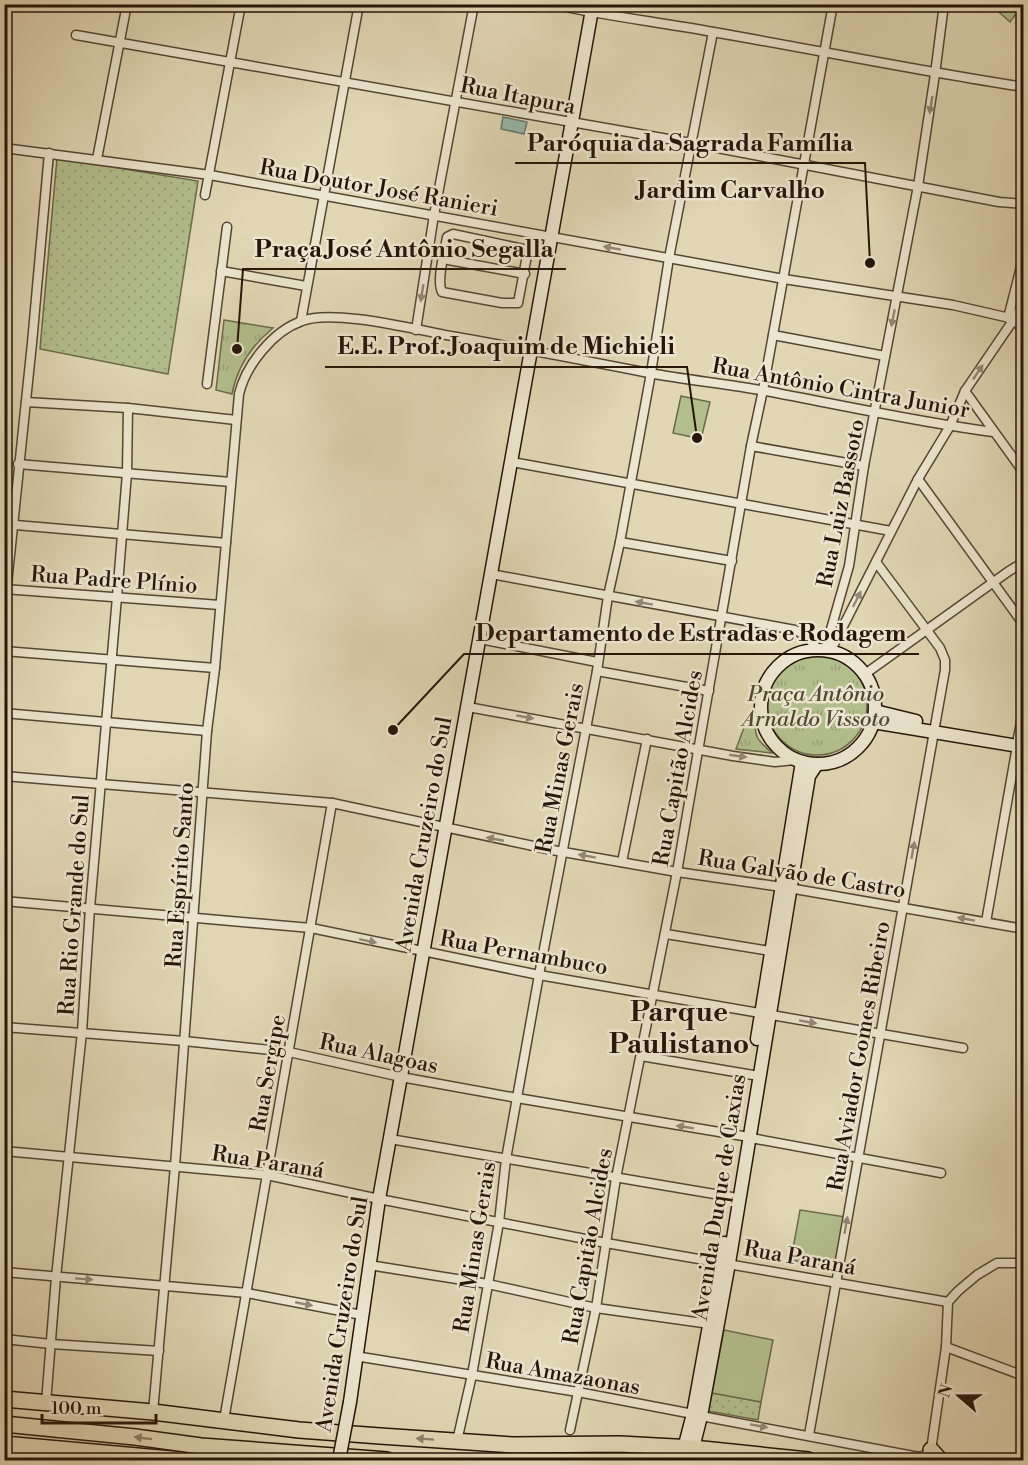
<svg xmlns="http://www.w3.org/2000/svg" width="1028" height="1465" font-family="'Libre Bodoni',serif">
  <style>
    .grass { fill: url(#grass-dots); stroke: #6c6a4b; stroke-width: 1.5 }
    .forest { fill: url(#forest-firs); stroke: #6c6a4b; stroke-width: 1.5 }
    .park { fill: url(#park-tufts); stroke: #6c6a4b; stroke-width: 1.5 }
    .garden { fill: #b3be8d; stroke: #6c6a4b; stroke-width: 1.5 }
    .water { fill: url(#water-ripples); stroke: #68786b; stroke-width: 1.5 }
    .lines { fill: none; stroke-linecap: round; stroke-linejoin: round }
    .street-casing { stroke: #554634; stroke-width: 11 }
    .secondary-casing { stroke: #261509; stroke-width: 15 }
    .highway-casing { stroke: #261509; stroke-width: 18 }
    .street { stroke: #ece5cf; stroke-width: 8 }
    .secondary { stroke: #ece5cf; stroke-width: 12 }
    .highway { stroke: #e1d7b5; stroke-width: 15 }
    .secondary-bridge-casing { stroke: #261509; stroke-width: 15; stroke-linecap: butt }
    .secondary-bridge { stroke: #ece5cf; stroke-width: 12 }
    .oneway { fill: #938776 }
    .oneway2 { fill: #8d8068 }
    .labels { text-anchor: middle; stroke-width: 5; stroke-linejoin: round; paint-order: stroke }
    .street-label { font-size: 22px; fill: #261509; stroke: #ece5cf }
    .park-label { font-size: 22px; font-style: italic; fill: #504831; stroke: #ece5cf }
    .neighbourhood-label { font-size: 24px; font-weight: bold; fill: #261509; stroke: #ece5cf }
    .district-label { font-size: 28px; font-weight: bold; fill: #261509; stroke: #ece5cf }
    .leader { fill: none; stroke: #261509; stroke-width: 2 }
    .callout-dot { fill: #261509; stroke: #ece5cf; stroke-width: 2 }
    .callout-label { font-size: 24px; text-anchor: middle; font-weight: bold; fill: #261509; stroke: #ece5cf; stroke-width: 5; stroke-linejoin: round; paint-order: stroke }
  </style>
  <defs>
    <pattern id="grass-dots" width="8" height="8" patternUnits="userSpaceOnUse" patternTransform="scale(1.5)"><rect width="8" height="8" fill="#b3be8d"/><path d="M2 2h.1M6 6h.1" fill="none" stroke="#9aa278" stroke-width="1.8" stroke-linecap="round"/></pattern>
    <pattern id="forest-firs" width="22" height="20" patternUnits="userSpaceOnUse" patternTransform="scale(1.5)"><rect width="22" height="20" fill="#b3be8d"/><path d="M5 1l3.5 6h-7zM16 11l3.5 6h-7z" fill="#9aa278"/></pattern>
    <pattern id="park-tufts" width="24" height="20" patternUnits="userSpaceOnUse" patternTransform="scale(1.5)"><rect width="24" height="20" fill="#b3be8d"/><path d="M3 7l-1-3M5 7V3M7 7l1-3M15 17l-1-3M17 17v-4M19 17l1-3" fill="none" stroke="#9aa278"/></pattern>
    <pattern id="water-ripples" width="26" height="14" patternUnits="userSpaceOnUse" patternTransform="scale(1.5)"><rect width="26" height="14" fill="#94baac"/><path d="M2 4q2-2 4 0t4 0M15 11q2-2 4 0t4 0" fill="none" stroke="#7f9f93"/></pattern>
  </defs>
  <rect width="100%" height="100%" fill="#e1d7b5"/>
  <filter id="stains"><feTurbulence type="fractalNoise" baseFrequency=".00333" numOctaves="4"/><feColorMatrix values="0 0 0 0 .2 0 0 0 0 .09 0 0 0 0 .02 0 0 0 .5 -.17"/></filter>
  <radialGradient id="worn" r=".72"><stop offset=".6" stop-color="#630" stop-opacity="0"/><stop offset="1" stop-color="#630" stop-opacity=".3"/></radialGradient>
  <!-- grass -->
  <g class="grass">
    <path d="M 57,158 L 198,181 L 168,374 L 40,349 Z"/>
    <path d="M 712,1393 L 761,1402 L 758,1420 L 708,1411 Z"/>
  </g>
  <!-- forest -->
  <path class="forest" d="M 1023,4 L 1010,22 L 991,5 L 991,4 Z"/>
  <!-- park -->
  <g class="park">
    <path d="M 224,320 L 273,328 C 252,345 237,368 232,394 L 216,390 Z"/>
    <circle cx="817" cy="705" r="50"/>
    <path d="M 752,713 L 756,715 C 753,736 757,740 772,753 L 736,749 L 748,717 Z"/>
  </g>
  <!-- garden -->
  <g class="garden">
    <path d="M 681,396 L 710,402 L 701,439 L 673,433 Z"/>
    <path d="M 800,1210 L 846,1217 L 836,1268 L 791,1260 Z"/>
    <path d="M 724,1330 L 773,1340 L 761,1402 L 712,1393 Z"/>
  </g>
  <!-- water -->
  <path class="water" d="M 503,117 L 527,122 L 524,134 L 501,129 Z"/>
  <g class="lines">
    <!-- street casing -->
    <g class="street-casing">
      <g id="street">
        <path d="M 551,4 C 605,16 659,22 713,32 C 817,50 919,71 1024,87"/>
        <path d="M 76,35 L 691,143 L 999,202 L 1024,204"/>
        <path d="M 4,148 L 210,175 L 784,279 L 953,305 L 1014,319 L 1024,332"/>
        <path d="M 97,159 L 127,4"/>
        <path d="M 205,195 L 241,4"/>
        <path d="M 453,234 L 528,250 L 518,303 L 502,303 L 442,292 C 436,280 445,250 447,237 Z"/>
        <path d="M 443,259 L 525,274"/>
        <path d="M 221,271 L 306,286"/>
        <path d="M 1008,318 L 1024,255"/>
        <path d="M 301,321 L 359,4"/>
        <path d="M 416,330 L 434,215 L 474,4"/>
        <path d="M 773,335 L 885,356"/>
        <path d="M 207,384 L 227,227"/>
        <path d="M 965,391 L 1024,473"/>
        <path d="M 26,402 L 128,408 L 236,420"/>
        <path d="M 751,446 L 864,466"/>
        <path d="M 512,462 L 891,531"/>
        <path d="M 18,464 L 231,482"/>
        <path d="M 918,479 L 1024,625"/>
        <path d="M 4,524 L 226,543"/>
        <path d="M 620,542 L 732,561"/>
        <path d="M 491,574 L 795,630 L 805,635 L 819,650"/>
        <path d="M 4,589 L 220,605"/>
        <path d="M 4,613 L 32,343 L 49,153"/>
        <path d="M 480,639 L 597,662"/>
        <path d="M 825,650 L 849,566 L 864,466 L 918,186 L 935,74 L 944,4"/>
        <path d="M 4,651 L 215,668"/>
        <path d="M 830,652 L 918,479 L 950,426 L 965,391 L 1014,319 L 1024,300"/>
        <path d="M 597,671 L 709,691"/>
        <path d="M 865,674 L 1009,571 L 1024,562"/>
        <path d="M 468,707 L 733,756 L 775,762 L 795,760"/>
        <path d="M 4,713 L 207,731"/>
        <path d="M 1018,738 L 1024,707"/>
        <path d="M 4,776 L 332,803 L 552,850 L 677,872 L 789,888 L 1024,929"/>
        <path d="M 622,862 L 647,739"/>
        <path d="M 4,901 L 311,928 L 539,975 L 963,1048"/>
        <path d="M 986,922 L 1017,746"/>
        <path d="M 666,934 L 770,951"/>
        <path d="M 4,1027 L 184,1041 L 289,1052 L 401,1077 L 517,1098 L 743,1136"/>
        <path d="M 641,1056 L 753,1075"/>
        <path d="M 751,1138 L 941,1173"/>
        <path d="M 390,1139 L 732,1197"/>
        <path d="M 4,1151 L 267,1175 L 379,1199 L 606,1243 L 948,1302"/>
        <path d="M 369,1265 L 488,1284 L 596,1308 L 710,1324"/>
        <path d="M 4,1272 L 247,1293 L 362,1315"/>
        <path d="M 4,1339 L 51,1344 L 159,1351"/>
        <path d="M 946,1347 L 1024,1376"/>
        <path d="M 355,1356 L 578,1392 L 693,1414"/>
        <path d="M 46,1403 L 56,1277 L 82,1032 L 90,908 L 117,597 L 127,473 L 128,408"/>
        <path d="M 153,1412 L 175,1166 L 207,731 L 215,668 L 239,394 C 246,365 273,331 302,321 C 335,308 424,332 462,338 C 525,349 587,361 649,373 C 688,380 727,384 766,391 C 841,405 917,422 993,432"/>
        <path d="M 701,1416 L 919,1457 L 926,1455 L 931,1450 L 946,1347 L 948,1302 L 958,1291 L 977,1275 L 997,1263 L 1017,1263 L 1024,1268"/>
        <path d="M 224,1420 L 332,803"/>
        <path d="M 570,1430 L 596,1308 L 616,1178 L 677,872 L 751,446 L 763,390 L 833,4"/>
        <path d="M 809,1435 L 945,670 L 945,660 L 940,648 L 876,562"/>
        <path d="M 457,1441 L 472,1375 L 499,1222 L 506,1159 L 539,975 L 597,671 L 608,596 L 620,542 L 651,373 L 669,258 L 713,32"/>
      </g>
    </g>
    <!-- secondary casing -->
    <g class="secondary-casing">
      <g id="secondary">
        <circle cx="818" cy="707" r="57"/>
        <path d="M 875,711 L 916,721"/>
        <path d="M 873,722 L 1024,747"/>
        <path d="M 757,1039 L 802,762"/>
        <path d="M 350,1402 L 379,1199 L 593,4"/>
        <path d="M 681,1460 L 693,1414 L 724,1243"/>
        <path d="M 690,1460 L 701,1416 L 729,1263 L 809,776 L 817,764"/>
      </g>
    </g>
    <!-- highway casing -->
    <g class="highway-casing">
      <g id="highway">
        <path d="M 4,1399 L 153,1412 L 299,1430 L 380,1436 L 513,1445 L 620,1444 L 693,1448 L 808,1460"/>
        <path d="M 4,1424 L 135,1437 L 201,1446 L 387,1460"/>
        <path d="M 4,1444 L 182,1460"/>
        <path d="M 931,1450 L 940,1460"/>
        <path d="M 4,1458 L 18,1460"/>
      </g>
    </g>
    <!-- street -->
    <use href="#street" class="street"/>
    <!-- secondary -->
    <use href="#secondary" class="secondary"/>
    <!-- highway -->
    <use href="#highway" class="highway"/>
    <!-- secondary-bridge casing -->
    <g class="secondary-bridge-casing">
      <path id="secondary-bridge" d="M 339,1460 L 350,1402"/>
    </g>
    <!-- secondary-bridge -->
    <use href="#secondary-bridge" class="secondary-bridge"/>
  </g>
  <!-- one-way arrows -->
  <defs><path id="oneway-solid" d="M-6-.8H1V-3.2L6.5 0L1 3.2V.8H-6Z" transform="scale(1.5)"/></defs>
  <g class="oneway">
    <use href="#oneway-solid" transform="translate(931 105) rotate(99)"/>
    <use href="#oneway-solid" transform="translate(612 248) rotate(-170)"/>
    <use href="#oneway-solid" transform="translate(422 293) rotate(99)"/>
    <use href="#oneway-solid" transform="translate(893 318) rotate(101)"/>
    <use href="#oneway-solid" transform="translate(978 372) rotate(-56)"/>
    <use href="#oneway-solid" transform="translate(857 599) rotate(-63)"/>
    <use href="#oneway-solid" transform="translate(644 603) rotate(-170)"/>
    <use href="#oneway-solid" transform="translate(525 717) rotate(10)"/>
    <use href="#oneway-solid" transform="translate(738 756) rotate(8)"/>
    <use href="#oneway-solid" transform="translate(495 839) rotate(-169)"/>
    <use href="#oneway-solid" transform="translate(913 850) rotate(-80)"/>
    <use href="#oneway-solid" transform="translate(587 856) rotate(-170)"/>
    <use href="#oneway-solid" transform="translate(966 919) rotate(-170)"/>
    <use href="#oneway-solid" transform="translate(368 941) rotate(12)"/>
    <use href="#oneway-solid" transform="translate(808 1022) rotate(10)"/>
    <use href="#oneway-solid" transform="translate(685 1127) rotate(-171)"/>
    <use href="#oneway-solid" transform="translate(846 1225) rotate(-80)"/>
    <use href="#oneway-solid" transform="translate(84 1279) rotate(4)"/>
    <use href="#oneway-solid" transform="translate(304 1304) rotate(11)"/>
    <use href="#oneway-solid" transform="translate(759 1426) rotate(10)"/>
  </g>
  <g class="oneway2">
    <use href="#oneway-solid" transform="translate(143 1438) rotate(-173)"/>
    <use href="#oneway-solid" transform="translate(425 1439) rotate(-176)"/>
  </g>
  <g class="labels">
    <!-- street labels -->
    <g class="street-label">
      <text transform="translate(518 95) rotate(11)" y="8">Rua Itapura</text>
      <text transform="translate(379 187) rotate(10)" y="8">Rua Doutor José Ranieri</text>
      <text transform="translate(841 387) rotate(10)" y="8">Rua Antônio Cintra Junior</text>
      <text transform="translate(840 503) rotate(-79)" y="8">Rua Luiz Bassoto</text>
      <text transform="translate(114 579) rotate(4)" y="8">Rua Padre Plínio</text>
      <text transform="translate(559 768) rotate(-79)" y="8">Rua Minas Gerais</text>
      <text transform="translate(677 768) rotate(-80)" y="8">Rua Capitão Alcides</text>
      <text transform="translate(423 834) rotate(-80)" y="8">Avenida Cruzeiro do Sul</text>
      <text transform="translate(802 873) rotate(9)" y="8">Rua Galvão de Castro</text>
      <text transform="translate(179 875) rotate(-86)" y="8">Rua Espírito Santo</text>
      <text transform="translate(73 905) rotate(-86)" y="8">Rua Rio Grande do Sul</text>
      <text transform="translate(524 952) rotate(10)" y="8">Rua Pernambuco</text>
      <text transform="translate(379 1053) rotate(12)" y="8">Rua Alagoas</text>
      <text transform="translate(858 1056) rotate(-80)" y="8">Rua Aviador Gomes Ribeiro</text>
      <text transform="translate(267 1073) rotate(-80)" y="8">Rua Sergipe</text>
      <text transform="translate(268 1161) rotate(9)" y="8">Rua Paraná</text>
      <text transform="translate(718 1197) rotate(-81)" y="8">Avenida Duque de Caxias</text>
      <text transform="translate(587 1246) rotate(-80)" y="8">Rua Capitão Alcides</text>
      <text transform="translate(474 1247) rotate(-81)" y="8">Rua Minas Gerais</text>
      <text transform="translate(800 1257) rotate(10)" y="8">Rua Paraná</text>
      <text transform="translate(341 1314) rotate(-81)" y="8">Avenida Cruzeiro do Sul</text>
      <text transform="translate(563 1373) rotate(10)" y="8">Rua Amazaonas</text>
    </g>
    <!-- park labels -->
    <g class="park-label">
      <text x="816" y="701">Praça Antônio<tspan x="816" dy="25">Arnaldo Vissoto</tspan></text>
    </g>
    <!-- neighbourhood labels -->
    <g class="neighbourhood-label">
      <text x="731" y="198">Jardim Carvalho</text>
    </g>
    <!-- district labels -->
    <g class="district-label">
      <text x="679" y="1021">Parque<tspan x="679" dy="32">Paulistano</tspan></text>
    </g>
  </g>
  <!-- callouts -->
  <path class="leader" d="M870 263L865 163H515M237 349L243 269H566M697 438L687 367H325M393 730L464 654H919"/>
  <g class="callout-dot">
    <circle cx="870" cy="263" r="6"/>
    <circle cx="237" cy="349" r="6"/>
    <circle cx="697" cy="438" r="6"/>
    <circle cx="393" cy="730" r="6"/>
  </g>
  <g class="callout-label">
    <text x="690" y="151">Paróquia da Sagrada Família</text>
    <text x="404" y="257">Praça José Antônio Segalla</text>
    <text x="506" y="354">E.E. Prof. Joaquim de Michieli</text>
    <text x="691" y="641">Departamento de Estradas e Rodagem</text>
  </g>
  <!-- margin -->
  <rect width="1028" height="1465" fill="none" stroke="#e1d7b5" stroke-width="24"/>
  <rect x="6" y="6" width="1016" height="1453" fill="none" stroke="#261509" stroke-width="3"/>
  <rect x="12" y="12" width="1004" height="1441" fill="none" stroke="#261509" stroke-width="1.5"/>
  <!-- north arrow -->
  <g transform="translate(959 1396) rotate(290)" stroke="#ece5cf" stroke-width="4.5" paint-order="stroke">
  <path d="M0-4.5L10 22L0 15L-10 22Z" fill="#261509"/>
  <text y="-9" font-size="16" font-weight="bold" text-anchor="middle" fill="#261509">N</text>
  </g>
  <!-- scale -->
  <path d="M42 1414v9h114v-9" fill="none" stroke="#261509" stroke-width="3"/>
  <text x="51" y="1414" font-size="18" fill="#261509" stroke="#ece5cf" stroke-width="4.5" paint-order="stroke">100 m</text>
  <rect width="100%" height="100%" filter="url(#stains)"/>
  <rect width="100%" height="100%" fill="url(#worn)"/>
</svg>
